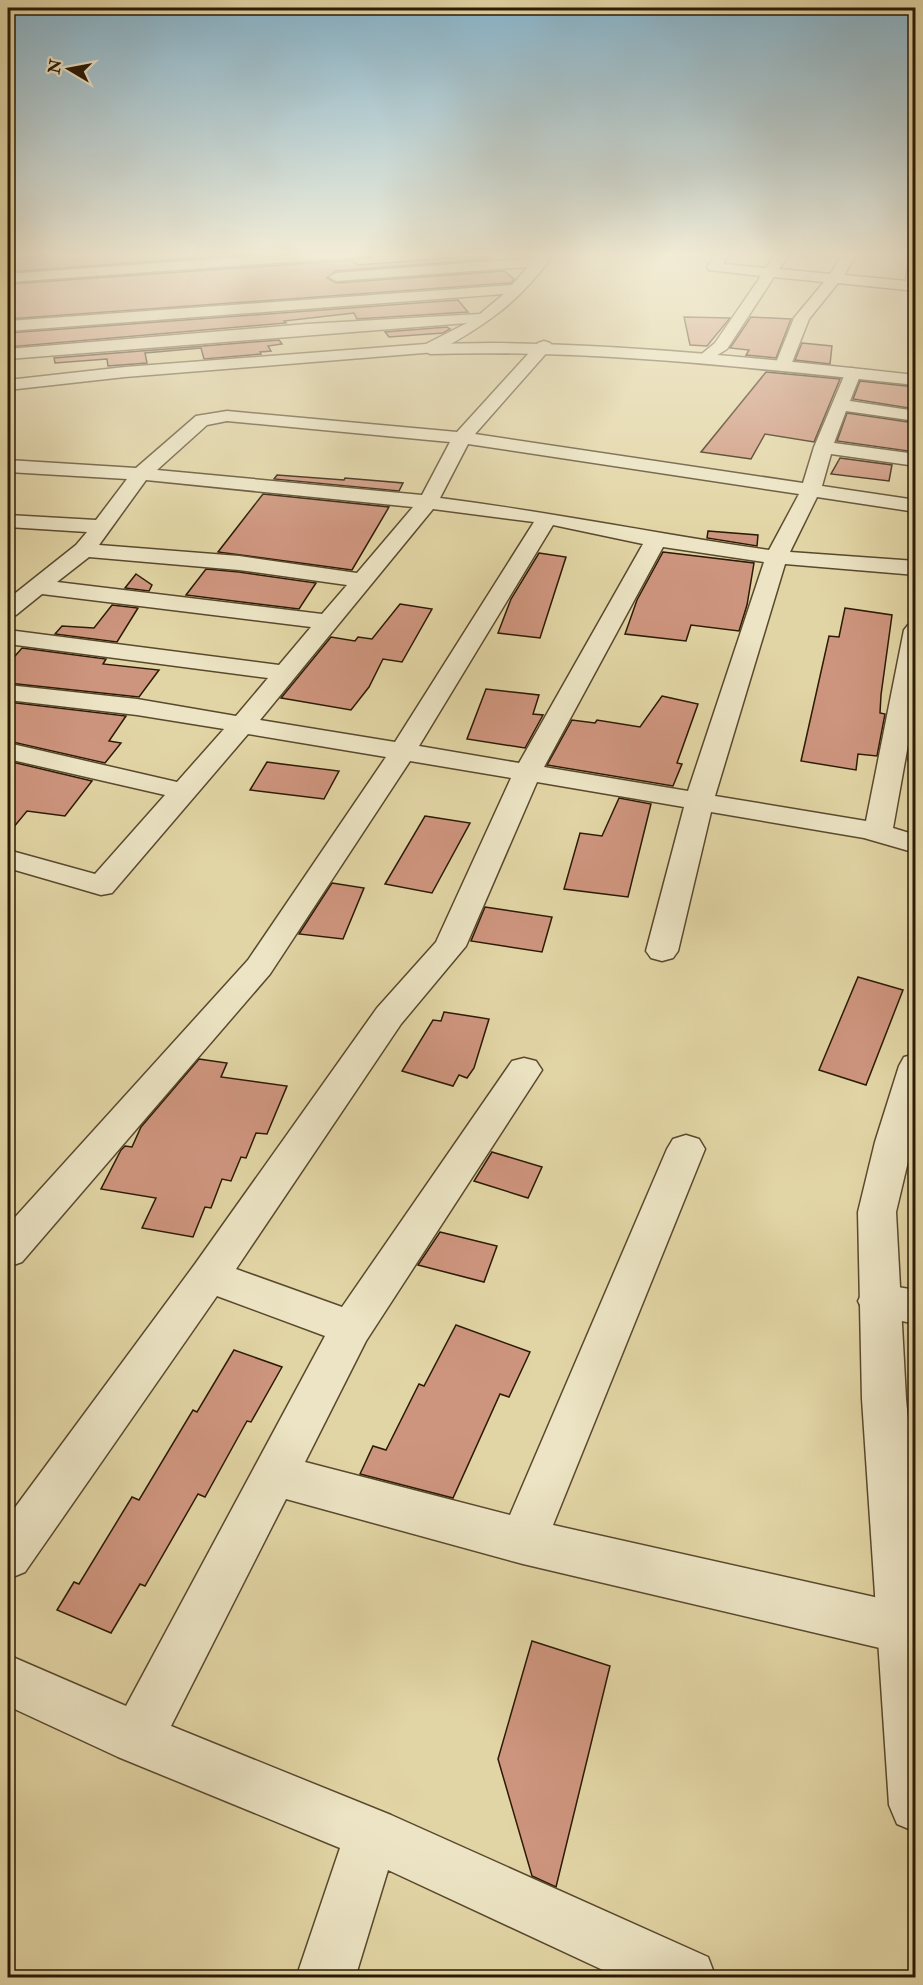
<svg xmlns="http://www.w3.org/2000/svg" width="923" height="1985" font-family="'IM FELL Double Pica',serif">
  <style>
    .building { fill: #ce957e; stroke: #2b1a05; stroke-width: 1.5 }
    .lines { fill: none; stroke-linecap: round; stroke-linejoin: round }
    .minor-casing { stroke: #59492d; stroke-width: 3 }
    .tertiary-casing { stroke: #59492d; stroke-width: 3 }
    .minor { fill: #ece4c4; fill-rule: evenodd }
    .tertiary { fill: #ece4c4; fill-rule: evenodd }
  </style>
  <rect width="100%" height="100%" fill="#e2d5a5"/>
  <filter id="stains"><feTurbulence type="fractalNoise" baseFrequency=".00333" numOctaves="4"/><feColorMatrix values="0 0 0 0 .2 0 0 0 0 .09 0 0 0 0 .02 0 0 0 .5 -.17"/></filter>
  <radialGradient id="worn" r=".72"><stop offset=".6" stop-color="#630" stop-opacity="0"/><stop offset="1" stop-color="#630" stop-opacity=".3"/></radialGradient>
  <!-- building -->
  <g class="building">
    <path d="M 68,252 L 280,252 L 8,272 L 8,260 Z"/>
    <path d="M 476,256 L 487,256 L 491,259 L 336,271 L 327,278 L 336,283 L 504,271 L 514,279 L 511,283 L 8,319 L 8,284 L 353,260 L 357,265 Z"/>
    <path d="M 458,300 L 468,312 L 357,319 L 354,313 L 284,321 L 286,323 L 8,347 L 8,333 Z"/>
    <path d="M 684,317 L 730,318 L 707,346 L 690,345 Z"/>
    <path d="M 751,317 L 791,319 L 776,358 L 746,355 L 749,350 L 730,348 Z"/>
    <path d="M 447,327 L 450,329 L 443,333 L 389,337 L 385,332 Z"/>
    <path d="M 279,340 L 282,344 L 268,346 L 271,351 L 260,352 L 261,354 L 204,359 L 201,348 L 145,353 L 147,363 L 108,366 L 107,359 L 55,363 L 54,358 Z"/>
    <path d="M 802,343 L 832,346 L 830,364 L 795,360 Z"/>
    <path d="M 766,372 L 840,379 L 814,442 L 765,434 L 751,459 L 701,452 Z"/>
    <path d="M 860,381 L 915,387 L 915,409 L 853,399 Z"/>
    <path d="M 847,413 L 915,423 L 915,452 L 837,441 Z"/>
    <path d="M 840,458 L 892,465 L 889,481 L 831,474 Z"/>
    <path d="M 277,475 L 344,480 L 345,478 L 403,483 L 399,491 L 274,479 Z"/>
    <path d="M 263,494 L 389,507 L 352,570 L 218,552 Z"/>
    <path d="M 708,531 L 758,535 L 757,546 L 707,538 Z"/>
    <path d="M 663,552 L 754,563 L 747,605 L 739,631 L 691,625 L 686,641 L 625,634 L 637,600 Z"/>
    <path d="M 539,553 L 566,557 L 540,638 L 498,633 L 511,599 Z"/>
    <path d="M 206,569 L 239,572 L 316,583 L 299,609 L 186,595 Z"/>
    <path d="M 136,574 L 152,585 L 149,591 L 125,588 Z"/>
    <path d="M 400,604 L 432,609 L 402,662 L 383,659 L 369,687 L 351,710 L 281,698 L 331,637 L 355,641 L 358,637 L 372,639 Z"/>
    <path d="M 112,605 L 138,608 L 117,642 L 55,634 L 62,626 L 94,628 Z"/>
    <path d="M 845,608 L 892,615 L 881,695 L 880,713 L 885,714 L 877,756 L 858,754 L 856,770 L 801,761 L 829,636 L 839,637 Z"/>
    <path d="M 22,648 L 106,659 L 103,664 L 159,670 L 139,697 L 8,683 L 8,664 Z"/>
    <path d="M 486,689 L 539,695 L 533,714 L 543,715 L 525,748 L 467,739 Z"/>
    <path d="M 662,696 L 698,704 L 677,763 L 682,764 L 673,786 L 547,765 L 572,720 L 595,723 L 597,720 L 640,727 Z"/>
    <path d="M 8,702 L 126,716 L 109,741 L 121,743 L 105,763 L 8,741 Z"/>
    <path d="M 915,718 L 915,761 L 908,760 Z"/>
    <path d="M 8,761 L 92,781 L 65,816 L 27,811 L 8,834 Z"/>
    <path d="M 267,762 L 282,764 L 339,771 L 324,799 L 250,790 Z"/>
    <path d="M 619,798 L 651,804 L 628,897 L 564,889 L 580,833 L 602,836 Z"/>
    <path d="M 425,816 L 470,823 L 432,893 L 385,884 Z"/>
    <path d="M 332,883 L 364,888 L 343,939 L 299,934 Z"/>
    <path d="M 485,907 L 552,917 L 542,952 L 471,941 Z"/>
    <path d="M 858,977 L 903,990 L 866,1085 L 819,1070 Z"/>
    <path d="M 444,1012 L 489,1019 L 474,1068 L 467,1078 L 459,1075 L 453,1086 L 402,1071 L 433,1020 L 441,1021 Z"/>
    <path d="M 199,1059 L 227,1063 L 221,1077 L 287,1086 L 267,1134 L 256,1133 L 246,1158 L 241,1157 L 231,1181 L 222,1179 L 211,1208 L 205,1207 L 193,1237 L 142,1228 L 156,1198 L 101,1189 L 121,1150 L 125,1146 L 132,1147 L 141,1127 Z"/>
    <path d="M 492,1152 L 542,1167 L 528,1198 L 474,1181 Z"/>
    <path d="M 440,1232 L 497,1246 L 484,1282 L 418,1265 Z"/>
    <path d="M 456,1325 L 530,1352 L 509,1397 L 500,1394 L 453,1498 L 360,1474 L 373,1446 L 386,1450 L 419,1384 L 424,1386 Z"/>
    <path d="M 234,1350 L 282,1367 L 251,1422 L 247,1421 L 205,1497 L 198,1494 L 145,1586 L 140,1584 L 111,1633 L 57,1610 L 74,1582 L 79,1584 L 132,1497 L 139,1500 L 193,1410 L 197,1412 Z"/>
    <path d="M 532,1641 L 610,1666 L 556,1887 L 532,1876 L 498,1759 Z"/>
  </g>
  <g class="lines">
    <!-- minor casing -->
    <g class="minor-casing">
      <g id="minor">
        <path d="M 8,252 L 35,252 L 28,256 L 8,258 Z"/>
        <path d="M 313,252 L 378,252 L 371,256 L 8,282 L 8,274 Z"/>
        <path d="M 535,252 L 549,252 L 550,259 C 518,303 483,327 436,352 L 125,377 L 8,390 L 8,380 L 125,367 L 426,344 L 467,323 L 8,359 L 8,349 L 307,324 L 480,314 L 504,294 L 8,331 L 8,321 L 512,285 L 528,267 L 336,281 L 329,277 L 336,273 L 536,258 Z"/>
        <path d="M 717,252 L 731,252 L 723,264 L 766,268 L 776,253 L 782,252 L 788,256 L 779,269 L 830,274 L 844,252 L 858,252 L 844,275 L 906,281 L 909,257 L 916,253 L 916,291 L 838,283 L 809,319 L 791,365 L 783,370 L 775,365 L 794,318 L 824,282 L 774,277 L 727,349 L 706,362 L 698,357 L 715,343 L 761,276 L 709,270 L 707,267 Z"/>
        <path d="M 544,341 L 550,343 L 552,346 L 550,349 L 475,434 L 803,483 L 814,447 L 847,369 L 853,368 L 861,373 L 850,401 L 916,411 L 916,421 L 846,411 L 834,443 L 916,454 L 916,466 L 831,454 L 822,486 L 916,500 L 916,512 L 817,497 L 790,552 L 916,561 L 916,575 L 785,564 L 715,796 L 866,821 L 904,630 L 908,625 L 916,623 L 916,700 L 893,828 L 916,835 L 916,853 L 864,838 L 711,812 L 678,951 L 673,958 L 662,961 L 651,958 L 646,951 L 684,807 L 537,782 L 466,946 L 401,1024 L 236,1269 L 342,1307 L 512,1061 L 524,1058 L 536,1061 L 542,1070 L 366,1341 L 305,1462 L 510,1515 L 667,1149 L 673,1139 L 686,1135 L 699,1139 L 705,1149 L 553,1525 L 901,1603 L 916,1609 L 916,1647 L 901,1653 L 523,1564 L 286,1499 L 171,1726 L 391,1815 L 708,1957 L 716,1978 L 620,1978 L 388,1870 L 355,1978 L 296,1978 L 340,1848 L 118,1757 L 8,1706 L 8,1655 L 126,1706 L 325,1336 L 217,1296 L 25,1572 L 8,1579 L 8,1517 L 195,1264 L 377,1008 L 436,942 L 511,778 L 410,761 L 270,974 L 22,1262 L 8,1267 L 8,1225 L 248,960 L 386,757 L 248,734 L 112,893 L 101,895 L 8,868 L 8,850 L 95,874 L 165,795 L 8,759 L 8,743 L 177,782 L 224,729 L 137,715 L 8,700 L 8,685 L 137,699 L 236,716 L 268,678 L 8,644 L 8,630 L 279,665 L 311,627 L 42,594 L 16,615 L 8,617 L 8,599 L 76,545 L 87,532 L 8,527 L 8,515 L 96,520 L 127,479 L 8,472 L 8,460 L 136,468 L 196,416 L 227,411 L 457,432 L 538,343 ZM 227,421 L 450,442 L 422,495 L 157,470 L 207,425 ZM 468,444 L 799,494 L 769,550 C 659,534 550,512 440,498 ZM 146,480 L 413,507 L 357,573 L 239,556 L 99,545 ZM 433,509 L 534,522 L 395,742 L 260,720 ZM 553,525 L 643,544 L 519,763 L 419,746 ZM 663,547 L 764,562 L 688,791 L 544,767 ZM 89,557 L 239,570 L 347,585 L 322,614 L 57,582 Z"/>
        <path d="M 879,1284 L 916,1290 L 916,1324 L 864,1313 L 858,1301 L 864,1289 Z"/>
      </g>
    </g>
    <!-- tertiary casing -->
    <g class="tertiary-casing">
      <g id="tertiary">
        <path d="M 492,343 C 634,344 774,360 916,375 L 916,385 C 754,368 593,349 430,354 L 422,349 L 430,344 Z"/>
        <path d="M 916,1054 L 916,1128 L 896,1212 L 906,1399 L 916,1504 L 916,1832 L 897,1824 L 889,1805 L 862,1399 L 858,1212 L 875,1142 L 899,1066 L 904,1057 Z"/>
      </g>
    </g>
    <!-- minor -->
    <use href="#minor" class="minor"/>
    <!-- tertiary -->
    <use href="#tertiary" class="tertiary"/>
  </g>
  <!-- sky -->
  <linearGradient id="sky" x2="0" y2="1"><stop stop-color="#87b6cf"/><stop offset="0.48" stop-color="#f2ecd6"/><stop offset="1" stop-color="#f2ecd6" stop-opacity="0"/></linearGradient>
  <rect width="923" height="530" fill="url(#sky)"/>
  <!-- margin -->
  <rect width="923" height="1985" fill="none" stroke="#e2d5a5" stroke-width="30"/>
  <rect x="9" y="9" width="905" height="1967" fill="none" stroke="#2b1a05" stroke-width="3"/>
  <rect x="15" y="15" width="893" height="1955" fill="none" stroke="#2b1a05" stroke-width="1.5"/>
  <!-- north arrow -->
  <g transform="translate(69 69) rotate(280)" stroke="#ece4c4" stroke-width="4.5" paint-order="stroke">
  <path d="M0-4.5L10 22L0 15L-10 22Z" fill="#2b1a05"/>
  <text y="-9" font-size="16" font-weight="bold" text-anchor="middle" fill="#2b1a05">N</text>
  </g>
  <rect width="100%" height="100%" filter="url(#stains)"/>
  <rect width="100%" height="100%" fill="url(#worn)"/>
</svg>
